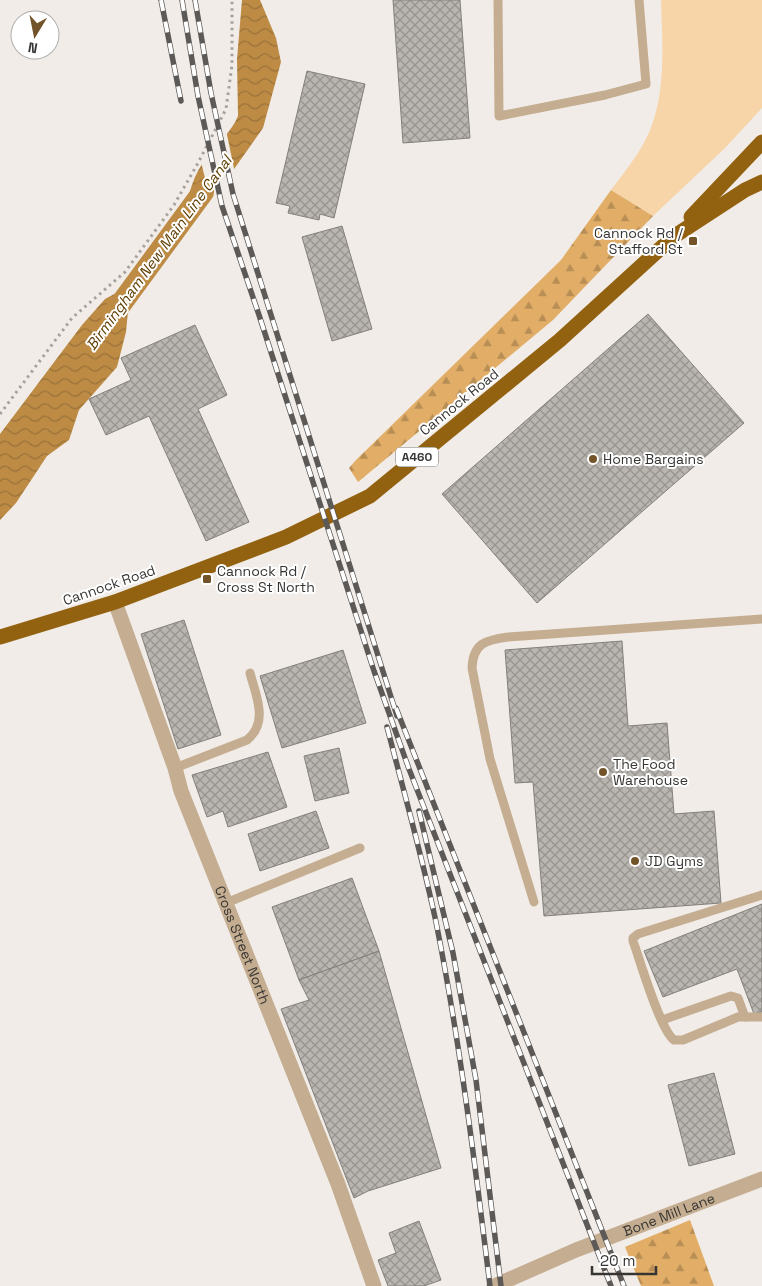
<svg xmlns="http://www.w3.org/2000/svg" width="762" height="1286" font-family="'Space Grotesk',sans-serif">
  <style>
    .grass { fill: #f7d5a9 }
    .forest { fill: url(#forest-firs) }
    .water { fill: url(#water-waves) }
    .pier { fill: #f1ece7 }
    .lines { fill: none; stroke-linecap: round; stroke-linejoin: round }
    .canal { stroke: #bd8b44; stroke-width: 22 }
    .building { fill: url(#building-cross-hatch); stroke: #837f7a }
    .path { stroke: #a5a19d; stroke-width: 3; stroke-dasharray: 2.5 4; stroke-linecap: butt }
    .lane { stroke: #c4ad90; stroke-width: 9 }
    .street { stroke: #c4ad90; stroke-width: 15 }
    .highway { stroke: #926211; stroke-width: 15 }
    .rail-casing { stroke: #5c5957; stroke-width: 5.5 }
    .rail { stroke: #fff; stroke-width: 4; stroke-dasharray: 11; stroke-linecap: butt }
    .poi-dot { fill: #735429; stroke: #fff; stroke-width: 2 }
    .labels { text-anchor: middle; stroke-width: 4; stroke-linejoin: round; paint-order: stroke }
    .shield { fill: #fff; stroke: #737270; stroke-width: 1 }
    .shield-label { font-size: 12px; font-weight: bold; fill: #373533 }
    .poi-label { font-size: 14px; fill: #373533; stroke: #fff; text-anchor: start }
    .street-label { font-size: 14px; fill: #373533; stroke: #fff }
    .water-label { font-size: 15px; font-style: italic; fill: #613f04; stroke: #fff }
  </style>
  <defs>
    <pattern id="forest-firs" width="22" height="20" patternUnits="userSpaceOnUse" patternTransform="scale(1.25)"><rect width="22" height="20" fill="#e2ae67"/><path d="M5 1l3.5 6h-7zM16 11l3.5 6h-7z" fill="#b88e55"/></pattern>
    <pattern id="water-waves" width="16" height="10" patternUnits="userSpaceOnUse" patternTransform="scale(1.25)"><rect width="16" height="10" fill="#bd8b44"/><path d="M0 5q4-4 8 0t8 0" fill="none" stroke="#9a7239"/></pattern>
    <pattern id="building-cross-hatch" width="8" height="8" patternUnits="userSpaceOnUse" patternTransform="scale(1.25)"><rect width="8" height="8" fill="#b9b5b0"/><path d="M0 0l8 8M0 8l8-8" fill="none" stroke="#979490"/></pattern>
  </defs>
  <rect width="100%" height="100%" fill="#f1ece7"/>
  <!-- grass -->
  <path class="grass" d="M 661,0 L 762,0 L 762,108 L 725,148 L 653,216 L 611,190 C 627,169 645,147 653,122 C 666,84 662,39 661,0 Z"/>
  <!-- forest -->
  <g class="forest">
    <path d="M 611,190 L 653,216 L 553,320 L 358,482 L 349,468 L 355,461 L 561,260 Z"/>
    <path d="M 690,1220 L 714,1286 L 641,1286 L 625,1247 Z"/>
  </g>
  <!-- water -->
  <g class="water">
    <path d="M 242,0 L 260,0 L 276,38 L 281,62 L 263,128 L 215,196 L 185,217 C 188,194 193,174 208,156 C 218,143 232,131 238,116 L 237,59 Z"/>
    <path d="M 130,290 L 126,332 L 117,367 L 79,410 L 69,440 L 47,456 L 16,503 L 0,520 L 0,434 L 82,325 L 105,299 L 118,292 Z"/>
  </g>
  <!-- pier -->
  <path class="pier" d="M 226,130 L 235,173 L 211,202 L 201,162 Z"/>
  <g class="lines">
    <!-- canal -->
    <path class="canal" d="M 112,316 L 203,192"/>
  </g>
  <!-- building -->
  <g class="building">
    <path d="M 393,0 L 460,0 L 470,138 L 403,143 Z"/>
    <path d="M 307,71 L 365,84 L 334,218 L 320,214 L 319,220 L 288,213 L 290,206 L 276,203 Z"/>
    <path d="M 342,226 L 372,329 L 332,341 L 302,237 Z"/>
    <path d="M 648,314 L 744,423 L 537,603 L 442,494 Z"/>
    <path d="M 195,325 L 227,395 L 198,409 L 249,522 L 206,541 L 149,416 L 106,435 L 89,399 L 131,380 L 121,358 Z"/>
    <path d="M 184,620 L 221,735 L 178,749 L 141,634 Z"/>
    <path d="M 622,641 L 628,726 L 667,723 L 674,814 L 714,811 L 721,903 L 544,916 L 533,782 L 515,783 L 505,650 Z"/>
    <path d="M 343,650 L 366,723 L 282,748 L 260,676 Z"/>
    <path d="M 339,748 L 349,793 L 315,801 L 304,756 Z"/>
    <path d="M 268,752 L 287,807 L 228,827 L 223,811 L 207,817 L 192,775 Z"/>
    <path d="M 316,811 L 329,848 L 260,871 L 248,834 Z"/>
    <path d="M 352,878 L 379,951 L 299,980 L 272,907 Z"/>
    <path d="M 762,904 L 762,1012 L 754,1014 L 737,969 L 663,997 L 644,951 Z"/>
    <path d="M 379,951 L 441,1168 L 368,1191 L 354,1198 L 281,1009 L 309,1000 L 299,980 Z"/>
    <path d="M 714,1073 L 735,1154 L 689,1166 L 668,1085 Z"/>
    <path d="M 419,1221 L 441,1280 L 424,1286 L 388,1286 L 378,1260 L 396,1253 L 389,1233 Z"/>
  </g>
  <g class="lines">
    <!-- path -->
    <path class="path" d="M 0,414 L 72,318 L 125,272 L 174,205 L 198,163 L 226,109 L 232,65 L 232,0"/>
    <!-- lane -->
    <g class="lane">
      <path d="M 498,0 L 499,116 L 605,95 L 646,84 L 639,0"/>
      <path d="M 175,768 L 247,740 C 269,722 256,696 250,673"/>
      <path d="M 762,895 L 638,934 L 633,938 L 633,941 C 640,960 660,1030 674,1040 L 683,1040 L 738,1017 L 762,1017"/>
      <path d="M 534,902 L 490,759 L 472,668 C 473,643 486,640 508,637 L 762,619"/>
      <path d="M 226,903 L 360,848"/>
      <path d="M 662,1020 L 731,996 L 738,998 L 745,1017"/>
    </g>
    <!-- street -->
    <g class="street">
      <path id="s1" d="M 115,602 L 175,768 L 181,791 L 338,1184 L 374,1286"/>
      <path id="s2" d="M 494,1286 L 576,1250 L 762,1179"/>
    </g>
    <!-- highway -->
    <g class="highway">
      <path d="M 691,217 L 762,142"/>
      <path d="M 0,637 L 115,602 L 286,537 L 370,496 L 560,340 L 673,237 L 745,190 L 762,182"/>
    </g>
    <!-- rail casing -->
    <g class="rail-casing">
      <g id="rail">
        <path d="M 161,0 L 181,101"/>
        <path d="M 182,0 L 198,96 L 222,206 L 259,315 L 374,671 L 409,769 L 611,1286"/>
        <path d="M 195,0 L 211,93 L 233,194 L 397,716"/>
        <path d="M 396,708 L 624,1286"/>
        <path d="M 387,727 C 404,792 422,856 436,922 C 460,1042 475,1164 490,1286"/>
        <path d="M 419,811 L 453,953 L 476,1080 L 501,1286"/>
      </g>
    </g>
    <!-- rail -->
    <use href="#rail" class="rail"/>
  </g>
  <!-- markers -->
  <g class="poi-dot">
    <rect x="688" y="236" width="10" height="10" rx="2.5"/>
    <circle cx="593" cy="459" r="5"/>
    <rect x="202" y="574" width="10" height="10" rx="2.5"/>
    <circle cx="603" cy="772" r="5"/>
    <circle cx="635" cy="861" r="5"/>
  </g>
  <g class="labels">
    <!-- shield labels -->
    <rect class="shield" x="396" y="447.5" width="42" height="19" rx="4"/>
    <g class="shield-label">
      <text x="417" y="461">A460</text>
    </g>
    <!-- poi labels -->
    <g class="poi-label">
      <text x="683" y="238" text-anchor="end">Cannock Rd /<tspan x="683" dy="16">Stafford St</tspan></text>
      <text x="603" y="464">Home Bargains</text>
      <text x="217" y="576">Cannock Rd /<tspan x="217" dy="16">Cross St North</tspan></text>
      <text x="613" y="769">The Food<tspan x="613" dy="16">Warehouse</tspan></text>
      <text x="645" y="866">JD Gyms</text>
    </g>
    <!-- street labels -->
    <g class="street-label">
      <text transform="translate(459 402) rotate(-39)" y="5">Cannock Road</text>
      <text transform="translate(109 585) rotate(-19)" y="5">Cannock Road</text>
      <text dy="5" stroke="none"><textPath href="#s1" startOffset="366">Cross Street North</textPath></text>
      <text dy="5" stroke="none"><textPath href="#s2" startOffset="189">Bone Mill Lane</textPath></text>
    </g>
    <!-- water labels -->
    <g class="water-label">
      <text transform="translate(159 253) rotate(-54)" y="5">Birmingham New Main Line Canal</text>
    </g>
  </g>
  <!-- north arrow -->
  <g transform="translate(35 35) rotate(190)"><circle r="24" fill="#ffffff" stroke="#afaead"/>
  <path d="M0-4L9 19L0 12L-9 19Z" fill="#735429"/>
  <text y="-8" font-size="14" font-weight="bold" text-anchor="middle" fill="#373533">N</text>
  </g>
  <!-- scale -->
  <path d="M592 1266v8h64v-8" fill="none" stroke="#373533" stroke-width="2.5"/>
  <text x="600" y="1266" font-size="15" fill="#373533" stroke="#ffffff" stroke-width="4" paint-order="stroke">20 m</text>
</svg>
